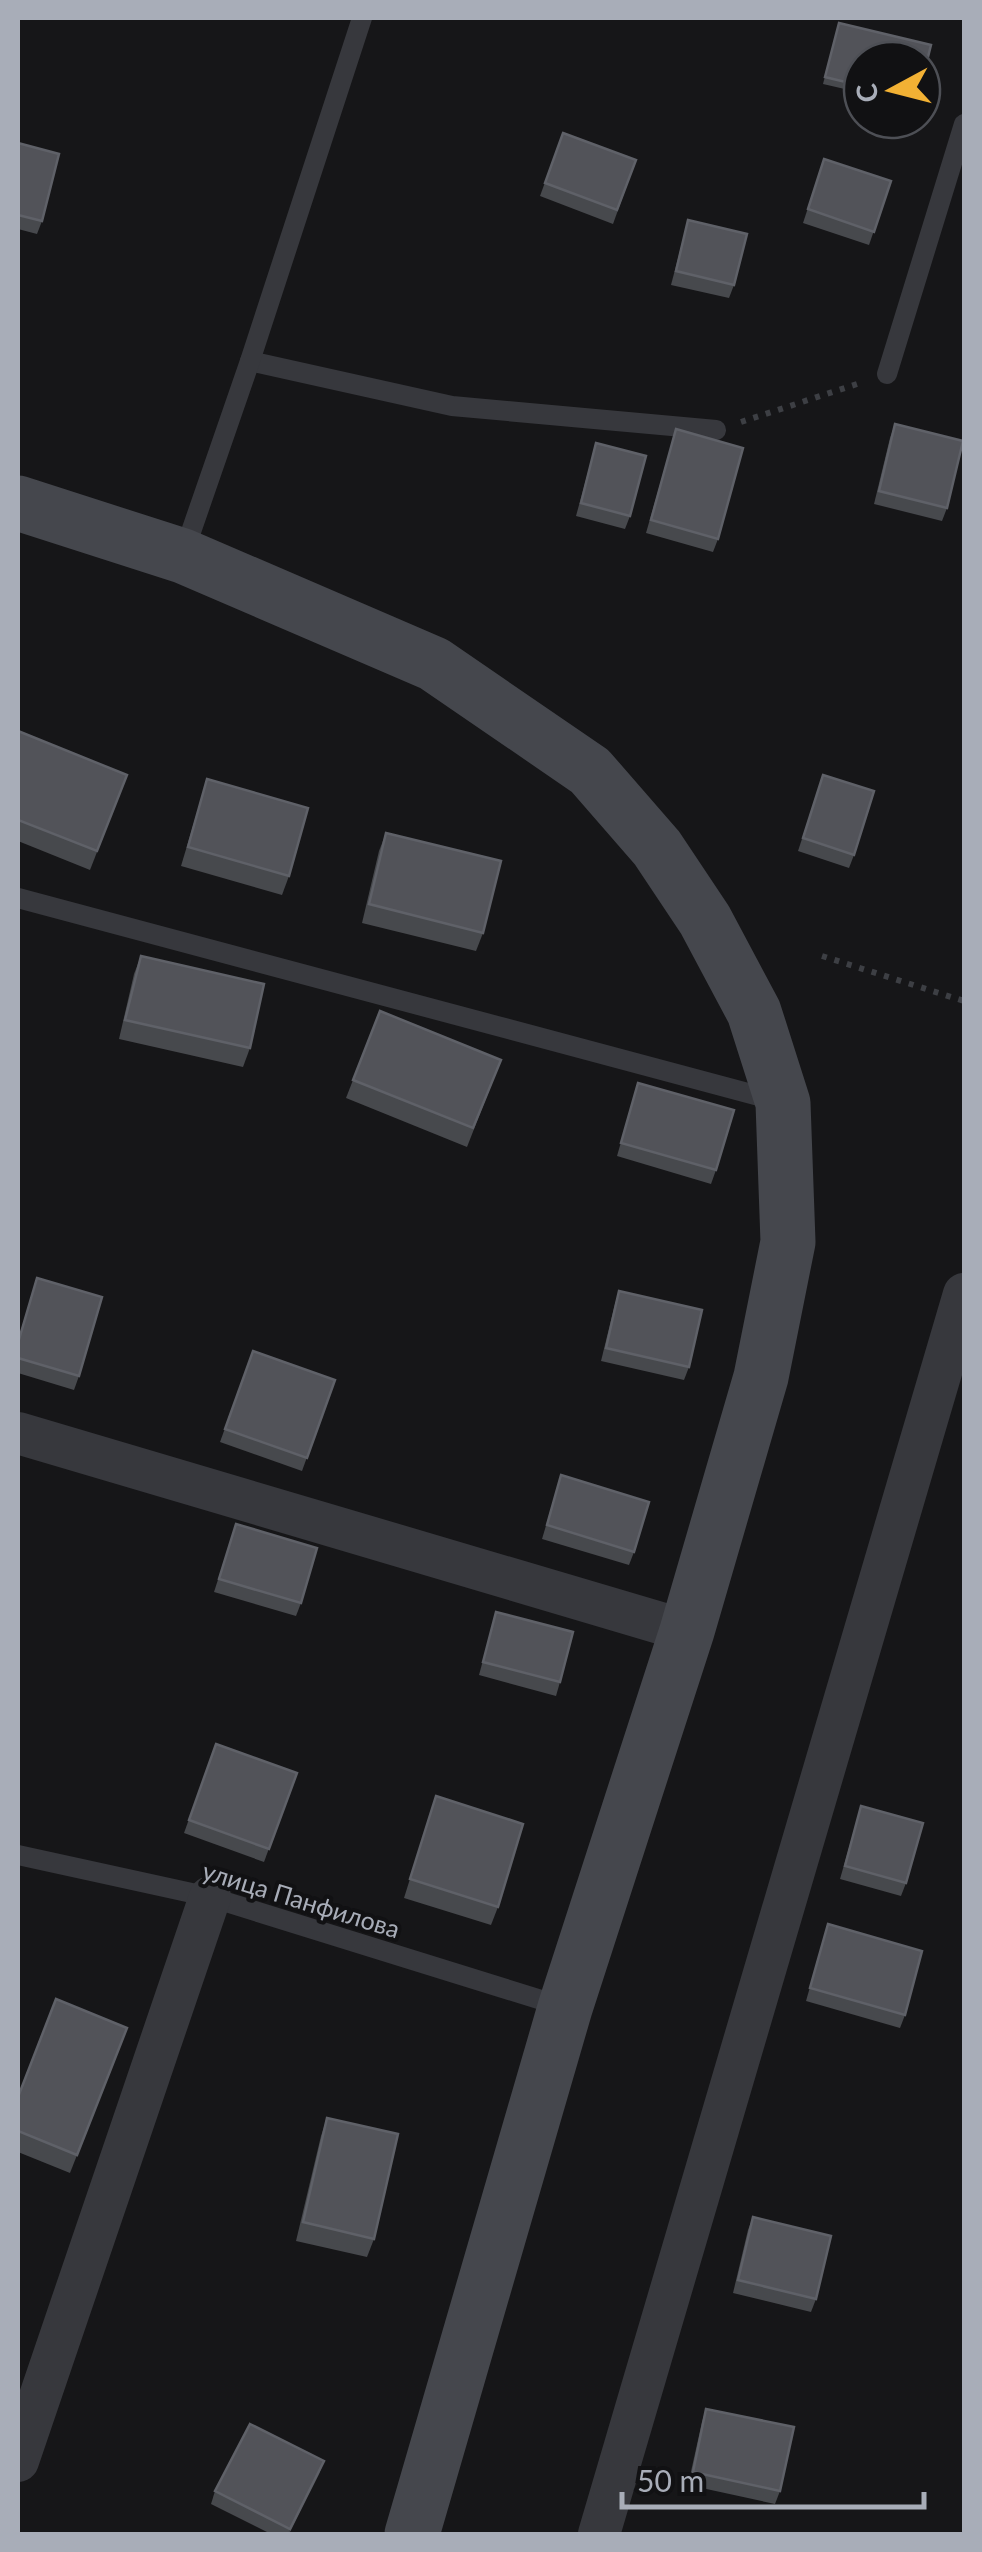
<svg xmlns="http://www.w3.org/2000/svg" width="982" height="2552" font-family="Lato,sans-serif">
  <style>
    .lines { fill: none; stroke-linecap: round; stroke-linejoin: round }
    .path { stroke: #3d3f44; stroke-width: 6; stroke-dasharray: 5 8; stroke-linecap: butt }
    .lane { stroke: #37383d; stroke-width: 20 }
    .street { stroke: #37383d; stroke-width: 42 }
    .secondary { stroke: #45474d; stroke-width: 55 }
    .wall { fill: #47494d }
    .shaded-wall { fill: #2f3033 }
    .building { fill: #525359; stroke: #5f6168; stroke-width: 2.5 }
    .labels { text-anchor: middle; stroke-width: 8; stroke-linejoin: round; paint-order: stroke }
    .street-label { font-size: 25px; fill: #a8adb8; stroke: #111113 }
  </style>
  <rect width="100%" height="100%" fill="#161618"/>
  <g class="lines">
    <!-- path -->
    <g class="path">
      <path d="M 741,422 L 863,382"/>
      <path d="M 822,956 L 964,1001"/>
    </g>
    <!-- lane -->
    <g class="lane">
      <path d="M 250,361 L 452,406 L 716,430"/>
      <path d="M 887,374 L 964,124"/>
      <path d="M 184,552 L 250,361 L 362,18"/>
      <path d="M 18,898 L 774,1100"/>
      <path d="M 18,1855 L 210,1897 L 564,2007"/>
    </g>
    <!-- street -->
    <g class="street">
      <path d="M 18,1433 L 687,1631"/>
      <path d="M 18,2461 L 210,1897"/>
      <path d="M 599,2534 L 964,1294"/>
    </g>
    <!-- secondary -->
    <path class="secondary" d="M 18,503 L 183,556 L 434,664 L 590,771 L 657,848 L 705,920 L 754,1012 L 783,1103 L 788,1242 L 761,1377 L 687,1631 L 565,2008 L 412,2534"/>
  </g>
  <!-- wall -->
  <g class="wall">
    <path d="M 837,30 L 862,60 L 862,93 L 823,84 Z"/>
    <path d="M 563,133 L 636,160 L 613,224 L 540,196 Z"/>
    <path d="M 18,143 L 42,221 L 37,234 L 18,229 Z"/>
    <path d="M 824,159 L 891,181 L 869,245 L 803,223 Z"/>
    <path d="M 688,220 L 734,285 L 729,298 L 671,285 Z"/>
    <path d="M 895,424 L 947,508 L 942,521 L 874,504 L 890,438 Z"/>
    <path d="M 676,429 L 718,539 L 713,552 L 646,533 Z"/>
    <path d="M 596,443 L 630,516 L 625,529 L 576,516 Z"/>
    <path d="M 18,731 L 127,775 L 90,870 L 18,841 Z"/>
    <path d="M 823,775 L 854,855 L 849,868 L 798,851 Z"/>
    <path d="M 207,779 L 289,876 L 282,895 L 181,866 Z"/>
    <path d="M 386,833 L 483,933 L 476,951 L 362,923 L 379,851 Z"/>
    <path d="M 141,956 L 250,1048 L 243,1067 L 119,1039 L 134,974 Z"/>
    <path d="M 380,1011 L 501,1060 L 467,1147 L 346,1098 Z"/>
    <path d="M 638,1083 L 716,1170 L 711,1184 L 617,1156 Z"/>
    <path d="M 37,1278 L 79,1376 L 74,1390 L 18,1373 L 18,1340 Z"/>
    <path d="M 619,1291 L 689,1367 L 684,1380 L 601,1361 L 615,1304 Z"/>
    <path d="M 253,1351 L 335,1380 L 302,1471 L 220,1442 Z"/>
    <path d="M 561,1475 L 634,1552 L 629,1565 L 542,1539 Z"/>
    <path d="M 236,1524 L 301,1603 L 296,1616 L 214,1592 Z"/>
    <path d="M 496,1612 L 560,1682 L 556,1696 L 479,1675 Z"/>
    <path d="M 216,1744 L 297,1773 L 264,1862 L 184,1833 Z"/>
    <path d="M 436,1796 L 498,1907 L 491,1925 L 404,1898 Z"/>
    <path d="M 861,1806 L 906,1883 L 901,1896 L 840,1879 Z"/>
    <path d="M 828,1924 L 905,2015 L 900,2028 L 806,2001 Z"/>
    <path d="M 127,2028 L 70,2173 L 18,2152 L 18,2097 Z"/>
    <path d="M 327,2118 L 374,2239 L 367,2257 L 296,2241 L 321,2136 Z"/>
    <path d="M 753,2217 L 816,2299 L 811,2312 L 733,2293 L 748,2230 Z"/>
    <path d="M 706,2409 L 780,2491 L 775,2504 L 688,2485 L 702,2422 Z"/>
    <path d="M 324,2461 L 319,2474 L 289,2534 L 271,2534 L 211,2504 L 215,2491 Z"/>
  </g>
  <!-- shaded-wall -->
  <path class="shaded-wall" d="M 324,2461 L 319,2474 L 288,2534 L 290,2529 Z"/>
  <!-- building -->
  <g class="building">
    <path d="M 839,23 L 931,45 L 922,81 L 922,60 L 862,60 L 862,86 L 825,77 Z"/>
    <path d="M 563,133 L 636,160 L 617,210 L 545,183 Z"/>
    <path d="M 18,143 L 59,154 L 42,221 L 18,215 Z"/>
    <path d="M 824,159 L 891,181 L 874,232 L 808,209 Z"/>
    <path d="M 688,220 L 747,234 L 734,285 L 676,271 Z"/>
    <path d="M 895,424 L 963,441 L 947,508 L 879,491 Z"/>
    <path d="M 676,429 L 743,448 L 718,539 L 651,520 Z"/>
    <path d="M 596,443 L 646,456 L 630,516 L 581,503 Z"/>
    <path d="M 18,731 L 127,775 L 97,851 L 18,820 Z"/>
    <path d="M 823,775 L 874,791 L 854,855 L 803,838 Z"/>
    <path d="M 207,779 L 308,808 L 289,876 L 188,847 Z"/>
    <path d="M 386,833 L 501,861 L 483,933 L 369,904 Z"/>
    <path d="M 141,956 L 264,984 L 250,1048 L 125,1020 Z"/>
    <path d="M 380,1011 L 501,1060 L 473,1128 L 353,1080 Z"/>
    <path d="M 638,1083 L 734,1110 L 716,1170 L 621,1143 Z"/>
    <path d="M 37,1278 L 102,1297 L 79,1376 L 18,1358 L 18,1343 Z"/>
    <path d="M 619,1291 L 702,1310 L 689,1367 L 606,1348 Z"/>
    <path d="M 253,1351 L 335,1380 L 307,1458 L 225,1429 Z"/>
    <path d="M 561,1475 L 649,1502 L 634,1552 L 547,1525 Z"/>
    <path d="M 236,1524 L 317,1548 L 301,1603 L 219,1579 Z"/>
    <path d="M 496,1612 L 573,1632 L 560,1682 L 483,1662 Z"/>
    <path d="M 216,1744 L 297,1773 L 269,1849 L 189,1820 Z"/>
    <path d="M 436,1796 L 523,1824 L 498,1907 L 410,1879 Z"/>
    <path d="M 861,1806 L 923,1823 L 906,1883 L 845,1866 Z"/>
    <path d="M 828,1924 L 922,1951 L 905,2015 L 810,1988 Z"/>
    <path d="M 56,1999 L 127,2028 L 77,2155 L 18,2131 L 18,2097 Z"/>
    <path d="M 327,2118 L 398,2134 L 374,2239 L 303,2222 Z"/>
    <path d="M 753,2217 L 831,2236 L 816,2299 L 738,2280 Z"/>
    <path d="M 706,2409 L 794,2427 L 780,2491 L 693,2472 Z"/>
    <path d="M 250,2424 L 324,2461 L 290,2529 L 215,2491 Z"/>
  </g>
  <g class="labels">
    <!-- street labels -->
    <g class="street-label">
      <text transform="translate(301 1900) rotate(17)" y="9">улица Панфилова</text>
    </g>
  </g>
  <!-- border -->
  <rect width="982" height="2552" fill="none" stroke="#a8adb8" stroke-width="40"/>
  <!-- north arrow -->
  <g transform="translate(892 90) rotate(263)"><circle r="48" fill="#111113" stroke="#4d4f55" stroke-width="2.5"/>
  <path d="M0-8L18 38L0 25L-18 38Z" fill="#f2b134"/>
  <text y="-15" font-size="28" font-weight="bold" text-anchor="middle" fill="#a8adb8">С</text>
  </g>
  <!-- scale -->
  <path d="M622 2492v15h302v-15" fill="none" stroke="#a8adb8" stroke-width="5"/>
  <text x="637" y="2492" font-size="30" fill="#a8adb8" stroke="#111113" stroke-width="8" paint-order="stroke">50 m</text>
</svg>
